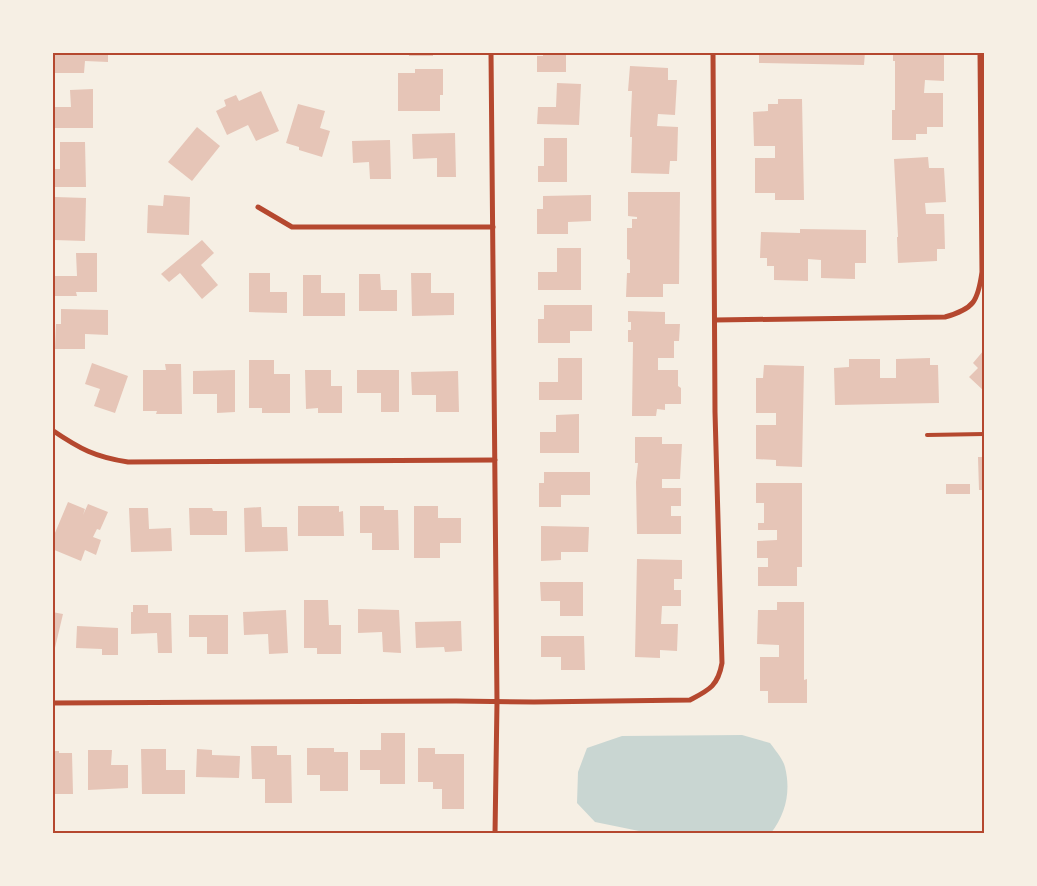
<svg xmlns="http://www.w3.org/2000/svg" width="1037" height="886" font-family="Manrope,sans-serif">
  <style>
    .water { fill: #c9d6d2 }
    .building { fill: #e6c5b7 }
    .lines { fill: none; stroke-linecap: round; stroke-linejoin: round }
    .service { stroke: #b5482f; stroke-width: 4 }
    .minor { stroke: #b5482f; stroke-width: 5 }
    .neatline { fill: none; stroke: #b5482f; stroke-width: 2 }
  </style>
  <rect width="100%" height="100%" fill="#f6efe4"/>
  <!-- water -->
  <path class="water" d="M 742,735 L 770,743 C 775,750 783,759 785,767 C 791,791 786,814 771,833 L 644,832 L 595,822 L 577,803 L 578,772 L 587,748 L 622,736 Z"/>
  <!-- building -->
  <g class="building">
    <path d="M 53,52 L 108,52 L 108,62 L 85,61 L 84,73 L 53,73 Z"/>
    <rect x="409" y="52" width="24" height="4"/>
    <path d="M 543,52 L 566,52 L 566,72 L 537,72 L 537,56 L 543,56 Z"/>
    <path d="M 759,52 L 865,52 L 864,65 L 759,63 Z"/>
    <path d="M 893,52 L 944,52 L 944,81 L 925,80 L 924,93 L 943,93 L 943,127 L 927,127 L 927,134 L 916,134 L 916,140 L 892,140 L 892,110 L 895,110 L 895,61 L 893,61 Z"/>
    <path d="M 630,66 L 668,68 L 668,80 L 677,80 L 675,115 L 658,114 L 657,126 L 678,127 L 677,161 L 670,161 L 669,174 L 631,173 L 632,137 L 630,137 L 632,91 L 628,91 Z"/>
    <path d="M 415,69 L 443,69 L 443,95 L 440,95 L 440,111 L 398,111 L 398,73 L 415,73 Z"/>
    <path d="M 557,83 L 581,84 L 579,125 L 537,124 L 538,107 L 556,107 Z"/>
    <path d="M 93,89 L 93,128 L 55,128 L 55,107 L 71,107 L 70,90 Z"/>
    <path d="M 261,91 L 279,131 L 256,141 L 248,125 L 227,135 L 216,111 L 226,106 L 224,100 L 236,95 L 239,101 Z"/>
    <path d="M 778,99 L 802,99 L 804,200 L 775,200 L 775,193 L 755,193 L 755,158 L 775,158 L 775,146 L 754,146 L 753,112 L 768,111 L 768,104 L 778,104 Z"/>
    <path d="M 298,104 L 325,111 L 320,128 L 330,131 L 322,157 L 299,150 L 299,147 L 286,143 Z"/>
    <path d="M 197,127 L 220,146 L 192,181 L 168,162 Z"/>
    <path d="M 455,133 L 456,177 L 437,177 L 437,158 L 413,159 L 412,134 Z"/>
    <path d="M 544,138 L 567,138 L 567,182 L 538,182 L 538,166 L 544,166 Z"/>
    <path d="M 390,140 L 391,179 L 370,179 L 369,162 L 353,163 L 352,141 Z"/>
    <path d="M 60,142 L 85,142 L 86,187 L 54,187 L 54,169 L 60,169 Z"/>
    <path d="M 928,157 L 929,168 L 944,168 L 946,202 L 925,203 L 926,214 L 944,214 L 945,249 L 937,249 L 937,261 L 898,263 L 897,237 L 898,237 L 894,159 Z"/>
    <path d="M 628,192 L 680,192 L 679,284 L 663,284 L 663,297 L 626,297 L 627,273 L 630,273 L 630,260 L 627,259 L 627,228 L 632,228 L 632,219 L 637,219 L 637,217 L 628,216 Z"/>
    <path d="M 164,195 L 190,197 L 189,235 L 147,233 L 148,205 L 163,206 Z"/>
    <path d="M 591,195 L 591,221 L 568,222 L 568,234 L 537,234 L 537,209 L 543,209 L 543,196 Z"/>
    <path d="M 55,197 L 86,198 L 85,241 L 54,240 Z"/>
    <path d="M 800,229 L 866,230 L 866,263 L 855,263 L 855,279 L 821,278 L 821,260 L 808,259 L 808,281 L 774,280 L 774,266 L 767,266 L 767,258 L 760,258 L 761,232 L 800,233 Z"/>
    <path d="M 202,240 L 214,253 L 201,265 L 218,285 L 202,299 L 180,273 L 169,282 L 161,274 Z"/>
    <path d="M 557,248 L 581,248 L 581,290 L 538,290 L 538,272 L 557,272 Z"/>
    <path d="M 76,253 L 97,253 L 97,292 L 76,292 L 77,296 L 55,296 L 55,276 L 77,276 Z"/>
    <path d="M 249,273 L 270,273 L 270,292 L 287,292 L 287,313 L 249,312 Z"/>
    <path d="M 411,273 L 431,273 L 431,293 L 454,293 L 454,315 L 412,316 Z"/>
    <path d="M 359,274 L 380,274 L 381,290 L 397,290 L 397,311 L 359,311 Z"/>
    <path d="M 303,275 L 321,275 L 321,293 L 345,293 L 345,316 L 303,316 Z"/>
    <path d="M 544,305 L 592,305 L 592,331 L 570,331 L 570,343 L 538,343 L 538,319 L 544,319 Z"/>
    <path d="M 61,309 L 108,310 L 108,335 L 85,334 L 85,349 L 55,349 L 56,324 L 61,324 Z"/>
    <path d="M 628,311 L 665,312 L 665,324 L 680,324 L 679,341 L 674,341 L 674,358 L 658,358 L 658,370 L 678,370 L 678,386 L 681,388 L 681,404 L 665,404 L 665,410 L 657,409 L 656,416 L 632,416 L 633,342 L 628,342 L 628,330 L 631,330 L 631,322 L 628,322 Z"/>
    <path d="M 984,350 L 984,391 L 969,377 L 978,368 L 973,363 Z"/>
    <path d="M 558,358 L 582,358 L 582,400 L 539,400 L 539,382 L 558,382 Z"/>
    <path d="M 930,358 L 930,365 L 938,365 L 939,403 L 835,405 L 834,368 L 849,367 L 849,359 L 880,359 L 880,378 L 896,378 L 896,359 Z"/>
    <path d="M 249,360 L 274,360 L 274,374 L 290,374 L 290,413 L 262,413 L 262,408 L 249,408 Z"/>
    <path d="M 92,363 L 128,376 L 115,413 L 94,406 L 100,389 L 85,384 Z"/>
    <path d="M 165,364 L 181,364 L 182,414 L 156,414 L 157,411 L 143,411 L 143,370 L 166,370 Z"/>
    <path d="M 764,365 L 804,366 L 802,467 L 776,466 L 776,460 L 756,459 L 756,425 L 776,425 L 776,413 L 756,413 L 756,378 L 763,378 Z"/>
    <path d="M 235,370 L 235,412 L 217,413 L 217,394 L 193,394 L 193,371 Z"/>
    <path d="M 305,370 L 331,370 L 331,386 L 342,386 L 342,413 L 318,413 L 318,408 L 306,409 Z"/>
    <path d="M 357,370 L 399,370 L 399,412 L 381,412 L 381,393 L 357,393 Z"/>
    <path d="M 458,371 L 459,412 L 436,412 L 436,395 L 412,395 L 411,372 Z"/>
    <path d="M 579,414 L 579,453 L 540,453 L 540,432 L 556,432 L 556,415 Z"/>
    <path d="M 635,437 L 662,437 L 662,444 L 682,444 L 680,479 L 662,479 L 662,488 L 681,488 L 681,506 L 671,506 L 671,516 L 681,516 L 681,534 L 637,534 L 636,482 L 638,463 L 635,463 Z"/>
    <path d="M 978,457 L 984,457 L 984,490 L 979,490 Z"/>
    <path d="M 544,472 L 590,472 L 590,495 L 561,495 L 561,507 L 539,507 L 539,483 L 544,483 Z"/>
    <path d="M 756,483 L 802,483 L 802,567 L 797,567 L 797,586 L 758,586 L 758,567 L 768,567 L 768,558 L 757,558 L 757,541 L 777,540 L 777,530 L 758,530 L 758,523 L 764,523 L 764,503 L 756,503 Z"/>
    <rect x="946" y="484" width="24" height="10"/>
    <path d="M 68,502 L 85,509 L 83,515 L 88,504 L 108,512 L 100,530 L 97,529 L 93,537 L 101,540 L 96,555 L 85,550 L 81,561 L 52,549 L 52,540 Z"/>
    <path d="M 298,506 L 339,506 L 339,512 L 343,511 L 344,536 L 298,536 Z"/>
    <path d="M 360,506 L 384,506 L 384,510 L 398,510 L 399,550 L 372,550 L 372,533 L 360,533 Z"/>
    <path d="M 414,506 L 438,506 L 438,518 L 461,518 L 461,543 L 440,543 L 440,558 L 414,558 Z"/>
    <path d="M 261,507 L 262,527 L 287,527 L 288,551 L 245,552 L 244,508 Z"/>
    <path d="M 129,508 L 148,508 L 149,529 L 171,528 L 172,551 L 131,552 Z"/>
    <path d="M 189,508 L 212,508 L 213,511 L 227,511 L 227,535 L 190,535 Z"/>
    <path d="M 541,526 L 589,527 L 588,552 L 561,552 L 561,560 L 541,561 Z"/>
    <path d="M 637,559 L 682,560 L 682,579 L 674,579 L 674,590 L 681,590 L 681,606 L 662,606 L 661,624 L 678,624 L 677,651 L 660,650 L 660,658 L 635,657 Z"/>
    <path d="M 540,582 L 583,582 L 583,616 L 560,616 L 560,601 L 541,601 Z"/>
    <path d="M 304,600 L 328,600 L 329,625 L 341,625 L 341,654 L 317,654 L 317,648 L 304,648 Z"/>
    <path d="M 777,602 L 804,602 L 804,680 L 807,679 L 807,703 L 768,703 L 768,691 L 760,691 L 760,657 L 779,657 L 779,645 L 757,644 L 758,610 L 777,610 Z"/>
    <path d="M 133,605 L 148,605 L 148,613 L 171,613 L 172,653 L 158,653 L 157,633 L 131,634 L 131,612 L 133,612 Z"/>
    <path d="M 358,609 L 399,610 L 401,653 L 383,652 L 382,632 L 358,633 Z"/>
    <path d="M 286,610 L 288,653 L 269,654 L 268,634 L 244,635 L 243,612 Z"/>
    <path d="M 52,612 L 63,614 L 54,652 L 52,651 Z"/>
    <path d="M 189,615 L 228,615 L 228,654 L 207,654 L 207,637 L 189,637 Z"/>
    <path d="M 461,621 L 462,651 L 445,652 L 444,647 L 416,648 L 415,622 Z"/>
    <path d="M 77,626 L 118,628 L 118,655 L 102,655 L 102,649 L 76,648 Z"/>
    <path d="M 541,636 L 584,636 L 585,670 L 561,670 L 561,657 L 541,657 Z"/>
    <path d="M 381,733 L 405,733 L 405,784 L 380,784 L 380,770 L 360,770 L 360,750 L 381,750 Z"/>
    <path d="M 251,746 L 277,746 L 277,755 L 291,755 L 292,803 L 265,803 L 265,779 L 252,779 Z"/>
    <path d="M 307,748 L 334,748 L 334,752 L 348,752 L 348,791 L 320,791 L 320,775 L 307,775 Z"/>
    <path d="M 418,748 L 435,748 L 435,754 L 464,754 L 464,809 L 442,809 L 442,789 L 433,789 L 433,782 L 418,782 Z"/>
    <path d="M 141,749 L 166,749 L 166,770 L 185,770 L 185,794 L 142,794 Z"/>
    <path d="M 197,749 L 212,750 L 212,755 L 240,756 L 239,778 L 196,777 Z"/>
    <path d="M 88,750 L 112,750 L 111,765 L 128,765 L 128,788 L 88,790 Z"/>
    <path d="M 52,751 L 59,751 L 59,753 L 72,753 L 73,794 L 52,794 Z"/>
  </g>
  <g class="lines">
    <!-- service -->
    <path class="service" d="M 927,435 L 984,434"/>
    <!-- minor -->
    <g class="minor">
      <path d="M 491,52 L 497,702 L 495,834"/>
      <path d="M 258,207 L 292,227 L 493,227"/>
      <path d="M 715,320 L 945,317 C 974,309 978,301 982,272 L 980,52"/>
      <path d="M 52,430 C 80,449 95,457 128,462 L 495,460"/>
      <path d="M 52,703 L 456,701 L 534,702 L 690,700 C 709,690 718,686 722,663 L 715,412 L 713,52"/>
    </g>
  </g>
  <!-- border -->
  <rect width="1037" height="886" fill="none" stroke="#f6efe4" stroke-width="108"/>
  <rect x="54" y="54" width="929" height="778" class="neatline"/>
</svg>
